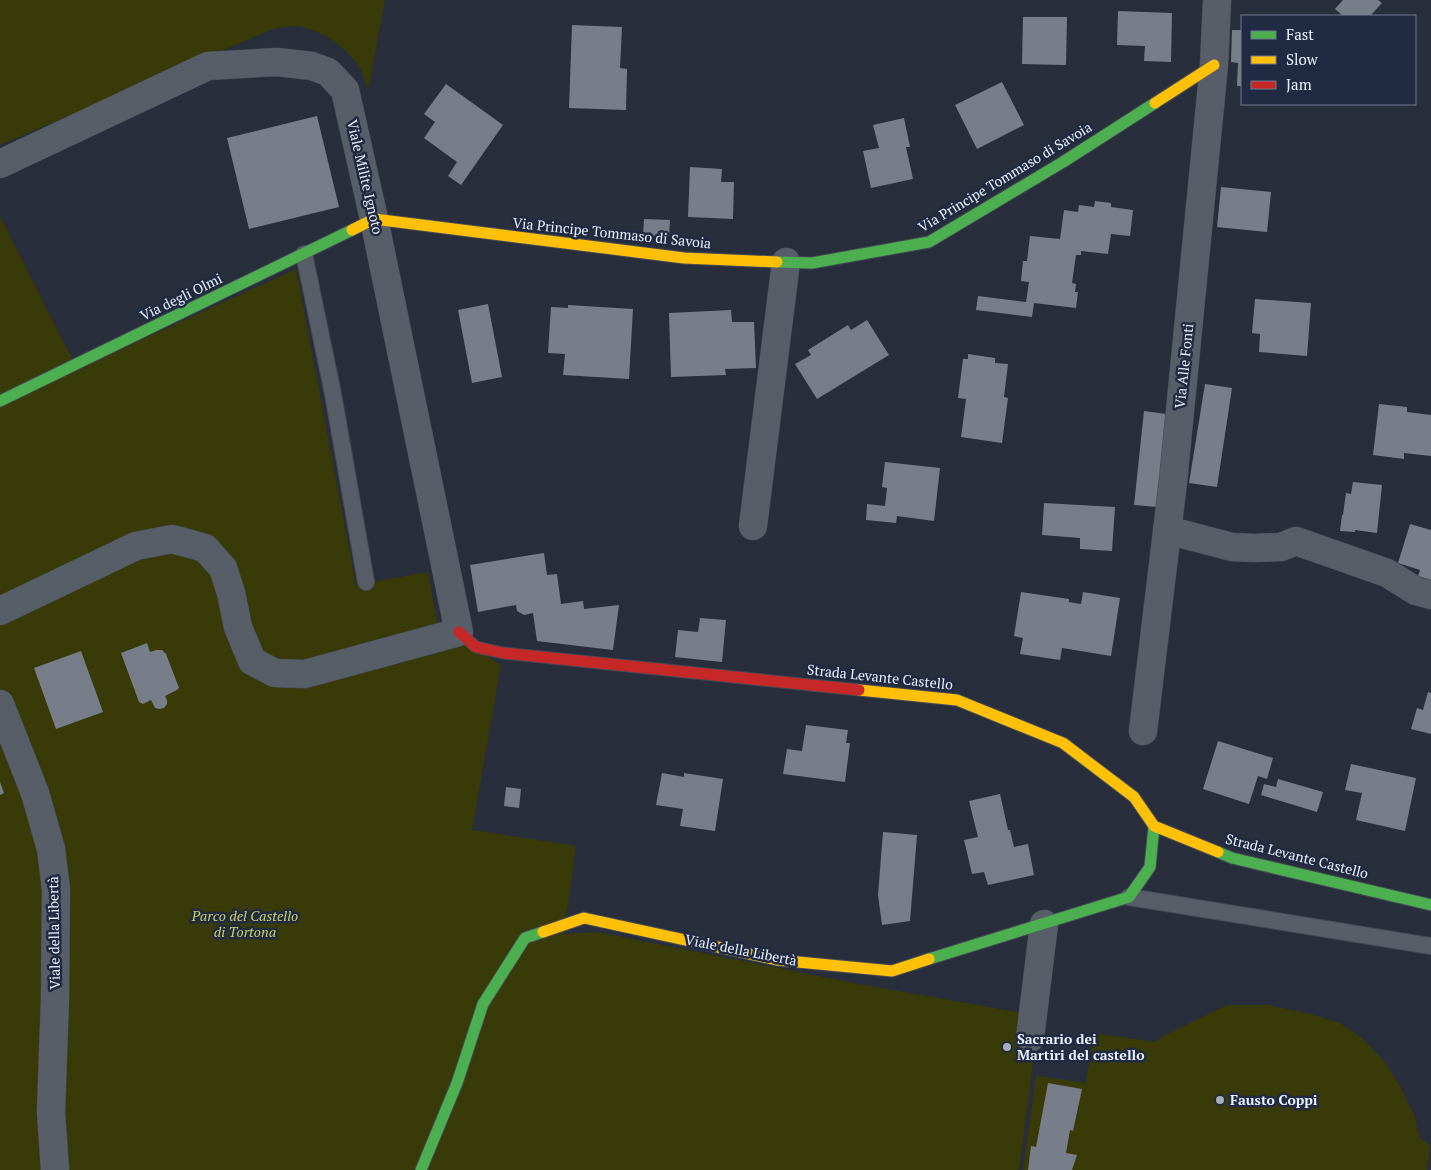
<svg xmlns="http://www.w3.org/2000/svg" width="1431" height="1170" font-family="'PT Serif',serif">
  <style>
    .green { fill: #383a08 }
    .building { fill: #787e89 }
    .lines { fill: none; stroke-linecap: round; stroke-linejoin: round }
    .lane-casing { stroke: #454b56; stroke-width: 18 }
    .street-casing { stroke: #454b56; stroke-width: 29 }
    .fast-casing { stroke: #454b56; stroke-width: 13 }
    .slow-casing { stroke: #454b56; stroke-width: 13 }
    .jam-casing { stroke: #454b56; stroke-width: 13 }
    .lane { stroke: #585e67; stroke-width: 16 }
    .street { stroke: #585e67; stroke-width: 28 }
    .fast { stroke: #4caf50; stroke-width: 11 }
    .slow { stroke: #ffc107; stroke-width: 11 }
    .jam { stroke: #c62828; stroke-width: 11 }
    .poi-dot { fill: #a7adba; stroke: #202b43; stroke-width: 2 }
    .labels { text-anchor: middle; stroke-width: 5; stroke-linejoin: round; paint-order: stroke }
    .street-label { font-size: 14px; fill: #ebf1fe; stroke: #202b43 }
    .park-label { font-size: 14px; font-style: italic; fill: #ced25b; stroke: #202b43 }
    .poi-label { font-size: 14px; font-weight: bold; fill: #ebf1fe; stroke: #202b43; text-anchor: start }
  </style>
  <rect width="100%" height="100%" fill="#282e3b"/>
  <!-- green -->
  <g class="green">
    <path d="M 0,0 L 385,0 L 368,91 C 365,82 363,73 358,65 C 347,47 317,28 296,26 C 288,26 281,27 273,29 L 0,145 Z"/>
    <path d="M 0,216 L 77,369 L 296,269 L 356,585 L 428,572 L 438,626 L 501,665 L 472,830 L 576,846 L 564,934 L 597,932 L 853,983 L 1039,1016 L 1019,1170 L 0,1170 Z"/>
    <path d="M 1227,1005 L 1268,1005 L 1310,1014 L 1340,1023 L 1361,1037 L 1384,1061 L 1400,1086 L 1414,1115 L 1420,1138 L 1430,1146 L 1427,1170 L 1023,1170 L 1036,1076 L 1086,1083 L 1094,1033 L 1154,1042 L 1165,1035 Z"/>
  </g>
  <!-- building -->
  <g class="building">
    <path d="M 1343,0 L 1378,0 L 1382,3 L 1370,16 L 1343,16 L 1335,9 Z"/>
    <path d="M 1118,11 L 1172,13 L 1171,62 L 1144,61 L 1145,46 L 1117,45 Z"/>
    <path d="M 1023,17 L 1067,17 L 1066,65 L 1022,64 Z"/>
    <path d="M 572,25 L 622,27 L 620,68 L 627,69 L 626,110 L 569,108 Z"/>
    <path d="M 1232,30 L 1242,30 L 1242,86 L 1237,86 L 1238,63 L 1231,62 Z"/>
    <path d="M 1002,82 L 1024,125 L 977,149 L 955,105 Z"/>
    <path d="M 446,84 L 503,125 L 461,185 L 448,176 L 457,162 L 424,138 L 435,122 L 424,114 Z"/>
    <path d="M 317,116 L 339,207 L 249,229 L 227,138 Z"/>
    <path d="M 904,118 L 910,147 L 906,147 L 913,179 L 871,188 L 863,151 L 879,148 L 873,125 Z"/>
    <path d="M 690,167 L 722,169 L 721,182 L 734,182 L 733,219 L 688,217 Z"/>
    <path d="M 1221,187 L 1271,192 L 1267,232 L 1217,227 Z"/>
    <path d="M 1095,201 L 1111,203 L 1111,207 L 1133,210 L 1130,236 L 1111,234 L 1108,254 L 1081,251 L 1081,255 L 1076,255 L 1072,283 L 1076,284 L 1075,292 L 1078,292 L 1076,308 L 1034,303 L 1032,317 L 976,310 L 978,296 L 1026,302 L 1029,282 L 1021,281 L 1023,261 L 1027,261 L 1030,236 L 1060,239 L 1064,210 L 1078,212 L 1079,205 L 1094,207 Z"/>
    <path d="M 644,219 L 670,220 L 669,237 L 643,235 Z"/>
    <path d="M 1255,299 L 1311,303 L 1307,356 L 1259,352 L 1260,334 L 1252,333 Z"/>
    <path d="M 488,304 L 502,377 L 472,383 L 458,310 Z"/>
    <path d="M 568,305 L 633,309 L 629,379 L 563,375 L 565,354 L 548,353 L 551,307 L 568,308 Z"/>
    <path d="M 731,310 L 732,322 L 754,322 L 756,368 L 725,369 L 726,375 L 671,377 L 669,313 Z"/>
    <path d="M 867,320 L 889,355 L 817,399 L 795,364 L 811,355 L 808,350 L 848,325 L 851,330 Z"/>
    <path d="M 968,354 L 995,358 L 995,363 L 1008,364 L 1004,397 L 1008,398 L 1002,443 L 961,437 L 966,399 L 958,398 L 963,359 L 968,359 Z"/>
    <path d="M 1205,384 L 1232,388 L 1217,487 L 1189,483 Z"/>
    <path d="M 1379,404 L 1407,407 L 1407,412 L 1431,415 L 1431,456 L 1404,453 L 1404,459 L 1373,455 Z"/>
    <path d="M 1144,411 L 1166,414 L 1157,507 L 1134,505 Z"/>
    <path d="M 885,462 L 940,468 L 934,521 L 897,516 L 896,523 L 866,520 L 867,504 L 885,506 L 887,488 L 882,487 Z"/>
    <path d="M 1353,482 L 1382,485 L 1377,533 L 1355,530 L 1355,532 L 1340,531 L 1342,515 L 1343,515 L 1346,493 L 1351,494 Z"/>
    <path d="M 1044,503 L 1115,507 L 1112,551 L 1080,549 L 1080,538 L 1042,535 Z"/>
    <path d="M 1410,524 L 1431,530 L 1431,580 L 1418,576 L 1420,570 L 1398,563 Z"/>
    <path d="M 544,553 L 547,575 L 557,574 L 561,604 L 583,601 L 584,609 L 619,605 L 613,650 L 537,641 L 533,613 L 524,615 L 517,611 L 516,605 L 478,612 L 470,565 Z"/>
    <path d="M 1021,592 L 1069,599 L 1069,602 L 1081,604 L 1083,592 L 1120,598 L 1111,656 L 1062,648 L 1060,660 L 1020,654 L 1023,638 L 1014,636 Z"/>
    <path d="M 700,618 L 726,620 L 722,662 L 675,657 L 678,630 L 698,632 Z"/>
    <path d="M 147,643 L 150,652 L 156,650 L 162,650 L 166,654 L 179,688 L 177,690 L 165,696 L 167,700 L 167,704 L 164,708 L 159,709 L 155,708 L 151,700 L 143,704 L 139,702 L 121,653 Z"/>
    <path d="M 81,651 L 103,712 L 56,729 L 34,668 Z"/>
    <path d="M 1428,692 L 1431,693 L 1431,734 L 1411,729 L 1417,708 L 1423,710 Z"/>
    <path d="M 806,725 L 848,730 L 846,743 L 850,743 L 845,782 L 783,774 L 787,749 L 802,751 Z"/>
    <path d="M 1218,741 L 1273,758 L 1267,779 L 1258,776 L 1249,804 L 1203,789 Z"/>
    <path d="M 1351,764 L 1416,778 L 1405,831 L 1356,820 L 1362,793 L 1345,790 Z"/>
    <path d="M 662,773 L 684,777 L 684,773 L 723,779 L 715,831 L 680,826 L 683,809 L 656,805 Z"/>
    <path d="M 1278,779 L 1323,792 L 1317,812 L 1261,795 L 1264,784 L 1276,787 Z"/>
    <path d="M 0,782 L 4,793 L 0,795 Z"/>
    <path d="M 506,787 L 521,789 L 519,808 L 504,806 Z"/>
    <path d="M 1000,794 L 1008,830 L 1010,830 L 1014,847 L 1028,844 L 1034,875 L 988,885 L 984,872 L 972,874 L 964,840 L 978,837 L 969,801 Z"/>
    <path d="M 883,832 L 917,835 L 910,921 L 882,925 L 878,895 Z"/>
    <path d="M 1048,1083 L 1082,1089 L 1073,1131 L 1070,1130 L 1066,1153 L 1077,1155 L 1072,1170 L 1028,1170 L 1031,1146 L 1036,1147 Z"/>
  </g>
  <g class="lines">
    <!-- lane casing -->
    <g class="lane-casing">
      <g id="lane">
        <path d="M 304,254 L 333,394 L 366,582"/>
        <path d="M 1129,897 L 1431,946"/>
      </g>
    </g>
    <!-- street casing -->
    <g class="street-casing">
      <g id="street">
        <path d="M 0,164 L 208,66 L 277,62 L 312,66 L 328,72 L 345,90 L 374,219 L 459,632 L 305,674 L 275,673 L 252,661 L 238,627 L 231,593 L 223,568 L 205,548 L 172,539 L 136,546 L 0,611"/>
        <path d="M 753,526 L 786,262"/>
        <path d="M 1167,530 L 1232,547 L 1254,548 L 1281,547 L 1296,541 L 1387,573 L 1416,591 L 1431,595"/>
        <path d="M 0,704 L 35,793 L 51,849 L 56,889 L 55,998 L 51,1112 L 55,1170"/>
        <path d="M 1143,731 L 1173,482 L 1214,65 L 1217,0"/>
        <path d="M 1030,1038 L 1044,924"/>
      </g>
    </g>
    <!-- fast casing -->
    <g class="fast-casing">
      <g id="fast">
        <path d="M 777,262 L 812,263 L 929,242 L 1063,162 L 1155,103"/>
        <path d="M 0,401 L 352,230"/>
        <path d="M 1218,852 L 1232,858 L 1431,905"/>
        <path d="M 929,959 L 1129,897 L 1150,867 L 1154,826"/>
        <path d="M 421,1170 L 457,1083 L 483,1004 L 525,938 L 543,932"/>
      </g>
    </g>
    <!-- slow casing -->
    <g class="slow-casing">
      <g id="slow">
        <path d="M 1155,103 L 1214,65"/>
        <path d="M 352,230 L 374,219 L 684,258 L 777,262"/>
        <path d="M 859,690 L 957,700 L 1063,743 L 1134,797 L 1154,826 L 1218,852"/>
        <path d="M 543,932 L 584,918 L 777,960 L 892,971 L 929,959"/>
      </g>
    </g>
    <!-- jam casing -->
    <g class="jam-casing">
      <path id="jam" d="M 459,632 L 476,647 L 503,653 L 859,690"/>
    </g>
    <!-- lane -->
    <use href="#lane" class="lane"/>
    <!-- street -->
    <use href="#street" class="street"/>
    <!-- fast -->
    <use href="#fast" class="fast"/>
    <!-- slow -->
    <use href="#slow" class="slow"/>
    <!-- jam -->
    <use href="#jam" class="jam"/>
  </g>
  <!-- markers -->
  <g class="poi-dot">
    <circle cx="1007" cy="1047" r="5"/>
    <circle cx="1220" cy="1100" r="5"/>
  </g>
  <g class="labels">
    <!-- street labels -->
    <g class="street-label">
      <text transform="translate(365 177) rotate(77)" y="5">Viale Milite Ignoto</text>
      <text transform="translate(1005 177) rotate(-31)" y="5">Via Principe Tommaso di Savoia</text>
      <text transform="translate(612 233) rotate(6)" y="5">Via Principe Tommaso di Savoia</text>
      <text transform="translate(181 297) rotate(-26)" y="5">Via degli Olmi</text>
      <text transform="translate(1184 366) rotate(-84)" y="5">Via Alle Fonti</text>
      <text transform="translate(880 677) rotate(6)" y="5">Strada Levante Castello</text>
      <text transform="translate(1297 856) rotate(14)" y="5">Strada Levante Castello</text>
      <text transform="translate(54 933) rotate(-91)" y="5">Viale della Libertà</text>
      <text transform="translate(741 950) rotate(11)" y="5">Viale della Libertà</text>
    </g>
    <!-- park labels -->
    <g class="park-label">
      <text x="245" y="921">Parco del Castello<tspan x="245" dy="16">di Tortona</tspan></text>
    </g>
    <!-- poi labels -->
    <g class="poi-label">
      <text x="1017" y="1044">Sacrario dei<tspan x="1017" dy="16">Martiri del castello</tspan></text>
      <text x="1230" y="1105">Fausto Coppi</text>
    </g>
  </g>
  <!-- legend -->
  <rect x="1241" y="15" width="175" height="90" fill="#202b43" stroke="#717a8e"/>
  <rect x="1251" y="31" width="25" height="8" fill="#4caf50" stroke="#717a8e"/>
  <text x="1286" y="40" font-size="15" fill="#ebf1fe">Fast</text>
  <rect x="1251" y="56" width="25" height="8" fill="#ffc107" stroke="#717a8e"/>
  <text x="1286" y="65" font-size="15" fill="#ebf1fe">Slow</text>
  <rect x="1251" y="81" width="25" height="8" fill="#c62828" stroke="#717a8e"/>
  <text x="1286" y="90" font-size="15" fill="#ebf1fe">Jam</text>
</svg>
